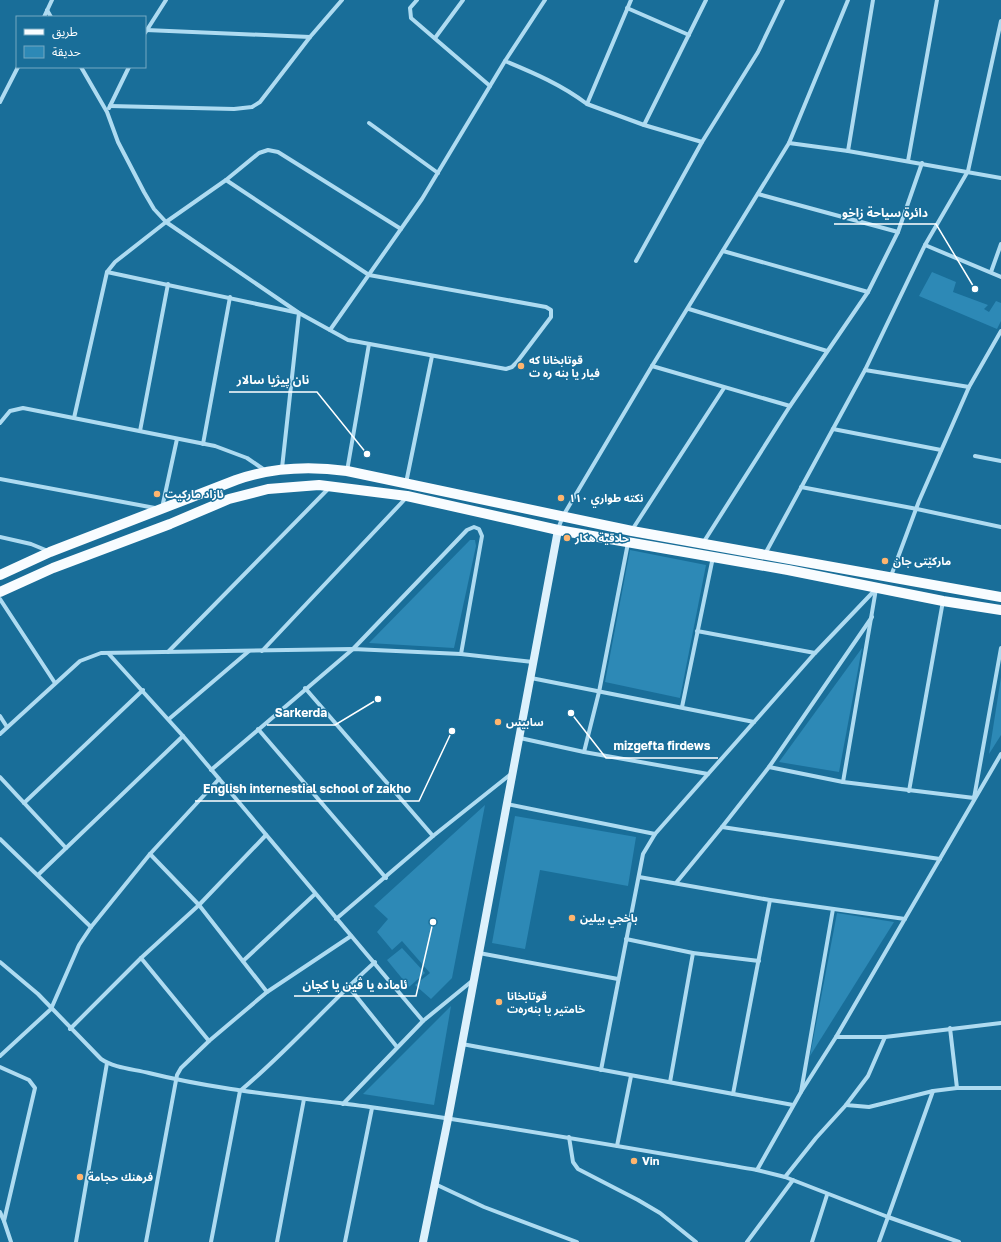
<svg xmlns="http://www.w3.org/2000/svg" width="1001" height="1242" font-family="'Golos Text','Noto Sans Arabic',sans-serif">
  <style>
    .green { fill: #2d89b6 }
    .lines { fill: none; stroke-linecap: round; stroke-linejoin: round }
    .minor { stroke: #aedbf1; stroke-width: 4 }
    .secondary { stroke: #ddf1fc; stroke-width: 8 }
    .primary { stroke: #f8fcff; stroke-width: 10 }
    .poi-dot { fill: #ffb56e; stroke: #196e99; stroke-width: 1.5 }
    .labels { text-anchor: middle; stroke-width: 3; stroke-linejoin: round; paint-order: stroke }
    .poi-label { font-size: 11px; font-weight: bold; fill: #fff; stroke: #196e99; text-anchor: start }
    .leader { fill: none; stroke: #fff; stroke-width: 1.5 }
    .callout-dot { fill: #fff; stroke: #196e99; stroke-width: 1.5 }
    .callout-label { font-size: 12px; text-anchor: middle; font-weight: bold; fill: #fff; stroke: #196e99; stroke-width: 3; stroke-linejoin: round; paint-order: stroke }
  </style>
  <rect width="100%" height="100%" fill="#196e99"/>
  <!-- green -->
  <g class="green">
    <path d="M 932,272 L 956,282 L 953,292 L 988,305 L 984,309 L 989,312 L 996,301 L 1001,303 L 1001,321 L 997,329 L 919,296 Z"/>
    <path d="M 470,540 L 475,540 L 476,546 L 454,648 L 369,643 Z"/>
    <path d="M 630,550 L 706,565 L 680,698 L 605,682 Z"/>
    <path d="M 862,648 L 839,772 L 779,762 Z"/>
    <path d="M 1001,677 L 1001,735 L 989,754 Z"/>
    <path d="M 485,805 L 452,978 L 431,999 L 415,985 L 430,973 L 402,941 L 392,950 L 377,932 L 388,919 L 374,906 Z"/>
    <path d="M 515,816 L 636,837 L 628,886 L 540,870 L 525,949 L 492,943 Z"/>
    <path d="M 837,913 L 894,922 L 810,1056 Z"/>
    <path d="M 402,948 L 425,973 L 409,987 L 387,960 Z"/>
    <path d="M 451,1006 L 434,1105 L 363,1094 Z"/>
  </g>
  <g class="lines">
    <!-- minor -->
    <g class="minor">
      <path d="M 417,0 L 410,8 L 411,18 L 490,86"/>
      <path d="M 631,0 L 587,104 L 644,125 L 702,142"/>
      <path d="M 627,8 L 689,35"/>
      <path d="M 47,10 L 51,17"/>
      <path d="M 44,17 L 52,0"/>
      <path d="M 146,30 L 310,37"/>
      <path d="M 145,33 L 166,0"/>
      <path d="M 435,38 L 463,0"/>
      <path d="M 505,61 L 545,0"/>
      <path d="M 81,67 L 107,112 L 118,142 L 144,192 L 154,209 L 166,222 L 299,313 L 348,340 L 506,369 L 512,367 L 517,362 L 551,317 L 551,310 L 546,307 L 369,275 L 226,180"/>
      <path d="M 0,102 L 18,67"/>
      <path d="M 110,106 L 234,109 L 252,107 L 260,102 L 310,37 L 342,0"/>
      <path d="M 109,108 L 129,67"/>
      <path d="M 369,123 L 438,173"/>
      <path d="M 644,125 L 706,0"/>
      <path d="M 789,143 L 848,151 L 1001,178"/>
      <path d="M 848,151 L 873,0"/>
      <path d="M 908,161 L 937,0"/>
      <path d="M 758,194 L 898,232"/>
      <path d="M 925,245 L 1001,277"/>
      <path d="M 723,251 L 868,292"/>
      <path d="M 636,261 L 702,142 L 758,52 L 783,0"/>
      <path d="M 107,272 L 299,313 L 282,468"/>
      <path d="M 991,272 L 1001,244"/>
      <path d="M 689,309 L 827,351"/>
      <path d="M 330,330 L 422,199 L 505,61 C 534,73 562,85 587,104"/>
      <path d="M 652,366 L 790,406"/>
      <path d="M 865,370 L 969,387"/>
      <path d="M 74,418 L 107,272 L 115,262 L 166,222 L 226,180 L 259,153 L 268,150 L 278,152 L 401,229"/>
      <path d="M 0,423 L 10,411 L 23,408 L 215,446 L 247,458 L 266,471"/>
      <path d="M 833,429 L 941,450"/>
      <path d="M 140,431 L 168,284"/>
      <path d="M 203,444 L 230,297"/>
      <path d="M 975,456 L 1001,461"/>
      <path d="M 347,471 L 369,344"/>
      <path d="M 0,479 L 155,508"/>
      <path d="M 406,483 L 432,356"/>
      <path d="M 801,487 L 917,509 L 1001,527"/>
      <path d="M 162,508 L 177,439"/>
      <path d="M 558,529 L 563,516 L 652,366 L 789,143 L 848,0"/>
      <path d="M 632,530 L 724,388"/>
      <path d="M 0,537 L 31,544 L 48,551"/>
      <path d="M 703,543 L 790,406 L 868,292 L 898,232 L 922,163"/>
      <path d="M 765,554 L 865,370 L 925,245 L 968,171 L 1001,21"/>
      <path d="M 891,576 L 919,501 L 969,387 L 1001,331"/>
      <path d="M 0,599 L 55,683"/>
      <path d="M 697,631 L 815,653"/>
      <path d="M 262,651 L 406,498"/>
      <path d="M 168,652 L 330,487"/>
      <path d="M 108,653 L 183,736 L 423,1021"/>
      <path d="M 531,678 L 754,722"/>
      <path d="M 305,688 L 433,836"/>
      <path d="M 682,707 L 713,557"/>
      <path d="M 0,716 L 7,727"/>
      <path d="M 169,719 L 249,651"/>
      <path d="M 258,729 L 386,878"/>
      <path d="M 0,734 L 80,661 L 101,653 L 353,649 L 461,654 L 533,662"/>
      <path d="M 520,738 L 584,752 L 708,774"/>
      <path d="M 584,752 L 599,692 L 628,543"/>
      <path d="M 769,767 L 843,782 L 974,798 L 1001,648"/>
      <path d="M 211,770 L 353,649 L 467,530 L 474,527 L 479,529 L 482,536 L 461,654"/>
      <path d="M 0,777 L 66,848"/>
      <path d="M 843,782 L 876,589"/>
      <path d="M 909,791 L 943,601"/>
      <path d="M 24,803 L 143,690"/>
      <path d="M 507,804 L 655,834 L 643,854 L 601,1070"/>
      <path d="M 722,827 L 769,767 L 872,617"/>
      <path d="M 655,834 L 815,653 L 876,589"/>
      <path d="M 0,839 L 91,927"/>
      <path d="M 150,854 L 199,905 L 267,992"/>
      <path d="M 39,874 L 183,736"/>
      <path d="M 639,877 L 770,900 L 905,919"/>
      <path d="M 676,883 L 722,827 L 940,859"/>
      <path d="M 336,919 L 433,836 L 511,774"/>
      <path d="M 626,939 L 693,953 L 759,961"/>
      <path d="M 479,953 L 618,979"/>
      <path d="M 141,958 L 209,1041"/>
      <path d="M 243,961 L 315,894"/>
      <path d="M 0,962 L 38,994 L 101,1059 C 114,1068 133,1069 149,1073 C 221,1091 296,1097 370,1107 C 500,1125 629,1148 757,1170 L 785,1177 L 888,1217 L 933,1091"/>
      <path d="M 348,986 L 397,1047"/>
      <path d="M 950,1028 L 957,1088"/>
      <path d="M 70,1029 L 141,958 L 199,905 L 266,835"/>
      <path d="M 836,1037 L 885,1037 L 1001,1023"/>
      <path d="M 885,1037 L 868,1076 L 846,1105 L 869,1107 L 933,1091 L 957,1088 L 1001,1088"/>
      <path d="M 462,1044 L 793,1105"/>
      <path d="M 0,1056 L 51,1009 L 79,945 L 91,927 L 150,854 L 219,779"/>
      <path d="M 0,1067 L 29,1080 L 35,1088 L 4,1221 L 11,1242"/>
      <path d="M 670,1082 L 693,953"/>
      <path d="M 801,1092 L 836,1037 L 1001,754"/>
      <path d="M 733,1094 L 770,900"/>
      <path d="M 343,1104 L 423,1021 L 472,981"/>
      <path d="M 569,1137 L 573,1162 L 578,1169 L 638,1200 L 660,1213 L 696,1242"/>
      <path d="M 617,1146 L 631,1076"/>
      <path d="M 757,1170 L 801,1092 L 833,909"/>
      <path d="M 785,1177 L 816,1138 L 846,1105"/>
      <path d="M 435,1184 L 484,1207 L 577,1242"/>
      <path d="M 0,1212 L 4,1221"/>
      <path d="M 76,1242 L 107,1063"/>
      <path d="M 146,1242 L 177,1075 L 181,1068 L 209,1041 L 267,992 L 351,936"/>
      <path d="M 211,1242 L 240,1091 C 288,1051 329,1003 375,962"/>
      <path d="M 277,1242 L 304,1099"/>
      <path d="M 345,1242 L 372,1108"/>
      <path d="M 747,1242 L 793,1180"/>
      <path d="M 812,1242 L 827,1195"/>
      <path d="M 879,1242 L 888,1217 L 959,1242"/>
    </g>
    <!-- secondary -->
    <path class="secondary" d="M 423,1242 L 448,1119 L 558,530"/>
    <!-- primary -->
    <g class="primary">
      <path d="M 0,575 L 50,552 L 236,480 C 273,467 309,466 347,471 L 632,531 L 1001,597"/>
      <path d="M 0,592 L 53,568 L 170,524 L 229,499 L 268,489 L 319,485 L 407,496 L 558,530 L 788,570 L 943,601 L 1001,610"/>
    </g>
  </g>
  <!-- markers -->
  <g class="poi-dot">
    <circle cx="521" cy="366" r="4"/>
    <circle cx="157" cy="494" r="4"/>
    <circle cx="561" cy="498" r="4"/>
    <circle cx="567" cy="538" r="4"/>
    <circle cx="885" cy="561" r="4"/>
    <circle cx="498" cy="722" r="4"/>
    <circle cx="572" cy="918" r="4"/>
    <circle cx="499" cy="1002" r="4"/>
    <circle cx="634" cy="1161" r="4"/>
    <circle cx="80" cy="1177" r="4"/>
  </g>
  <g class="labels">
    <!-- poi labels -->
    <g class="poi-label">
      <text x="529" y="364">قوتابخانا كه<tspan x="529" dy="13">فيار يا بنه ره ت</tspan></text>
      <text x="165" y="498">ئازاد ماركيت</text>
      <text x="569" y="502">نكته طواري ١١٠</text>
      <text x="575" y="542">حلاقية هكار</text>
      <text x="893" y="565">مارکێتی جان</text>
      <text x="506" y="726">سابيس</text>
      <text x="580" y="922">باخجي بيلين</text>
      <text x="507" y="1000">قوتابخانا<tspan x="507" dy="13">خامتیر یا بنەرەت</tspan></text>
      <text x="642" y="1165">Vin</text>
      <text x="88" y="1181">فرهنك حجامة</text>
    </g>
  </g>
  <!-- callouts -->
  <path class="leader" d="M975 289L936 224H834M367 454L317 392H229M378 699L335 725H267M571 713L606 758H718M452 731L419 801H195M433 922L416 996H294"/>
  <g class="callout-dot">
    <circle cx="975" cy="289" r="4"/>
    <circle cx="367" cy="454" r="4"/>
    <circle cx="378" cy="699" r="4"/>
    <circle cx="571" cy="713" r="4"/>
    <circle cx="452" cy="731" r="4"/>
    <circle cx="433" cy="922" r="4"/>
  </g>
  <g class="callout-label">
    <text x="885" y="217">دائرة سياحة زاخو</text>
    <text x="273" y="384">نان پيژيا سالار</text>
    <text x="301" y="717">Sarkerda</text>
    <text x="662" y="750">mizgefta firdews</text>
    <text x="307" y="793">English internestial school of zakho</text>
    <text x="355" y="989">ئاماده یا ڤین یا کچان</text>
  </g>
  <!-- legend -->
  <rect x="16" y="16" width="130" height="52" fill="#196e99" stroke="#75a8c2"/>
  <rect x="24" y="29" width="20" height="6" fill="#f8fcff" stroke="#75a8c2"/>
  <text x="52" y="36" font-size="12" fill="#ffffff">طريق</text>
  <rect x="24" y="46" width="20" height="12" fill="#2d89b6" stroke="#75a8c2"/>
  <text x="52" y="56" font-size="12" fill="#ffffff">حديقة</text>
</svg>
